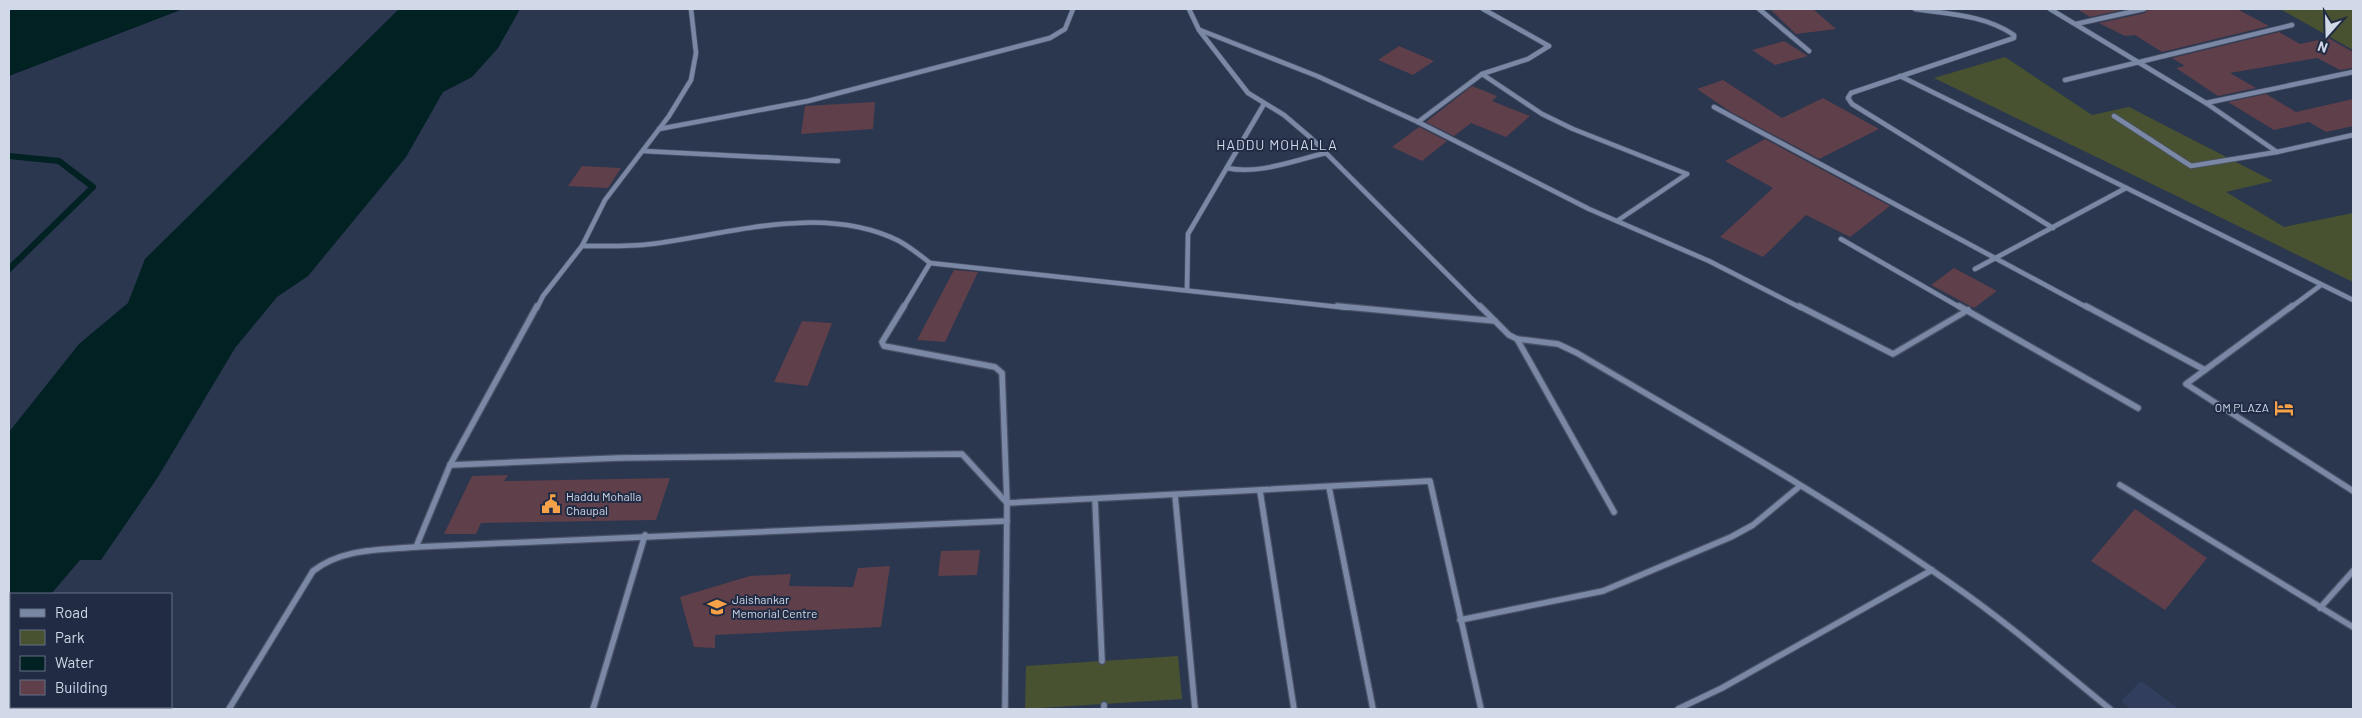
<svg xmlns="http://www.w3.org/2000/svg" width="2362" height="718" font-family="Barlow,sans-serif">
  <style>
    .built { fill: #313e5d }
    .green { fill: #485231 }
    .water { fill: #012123 }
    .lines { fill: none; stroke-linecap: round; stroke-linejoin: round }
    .stream { stroke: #012123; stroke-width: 6 }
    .building { fill: #5e3f4a }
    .street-far1-casing { stroke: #485166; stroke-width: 6 }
    .street-casing { stroke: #485166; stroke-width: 8 }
    .street-far1 { stroke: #7a88a5; stroke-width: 4.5 }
    .street { stroke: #7a88a5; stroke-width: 5.5 }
    .labels { text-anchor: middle; stroke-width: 4; stroke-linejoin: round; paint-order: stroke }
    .poi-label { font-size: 12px; fill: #d1d8e8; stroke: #212c44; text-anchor: start }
    .neighbourhood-label { font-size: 14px; letter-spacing: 1px; fill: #d1d8e8; stroke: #212c44 }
  </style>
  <rect width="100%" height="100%" fill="#2b364f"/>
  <!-- built -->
  <path class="built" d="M 2141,681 L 2179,709 L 2131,709 L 2121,701 Z"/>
  <!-- green -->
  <g class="green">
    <path d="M 2280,9 L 2353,9 L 2353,50 Z"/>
    <path d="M 2005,57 L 2092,115 L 2129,107 L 2273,181 L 2226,192 L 2284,227 L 2353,213 L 2353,282 L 1934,78 Z"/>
    <path d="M 1178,656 L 1182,699 L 1025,709 L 1026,666 Z"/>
  </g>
  <!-- water -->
  <g class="water">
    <path d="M 9,9 L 183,9 L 9,76 Z"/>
    <path d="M 399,9 L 520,9 L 498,48 L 472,77 L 443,92 L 406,157 L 308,276 L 277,297 L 235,348 L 158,477 L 101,560 L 80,560 L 51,594 L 11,594 L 11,672 L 9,676 L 9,432 L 79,344 L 128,303 L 145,259 Z"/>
  </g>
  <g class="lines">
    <!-- stream -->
    <path class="stream" d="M 9,156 L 59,161 L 93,187 L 9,269"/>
  </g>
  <!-- building -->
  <g class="building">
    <path d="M 1770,9 L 1813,9 L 1836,29 L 1796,34 Z"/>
    <path d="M 2077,9 L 2126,9 L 2090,17 Z"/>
    <path d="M 2148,9 L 2237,9 L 2269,26 L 2162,52 L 2135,35 L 2125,36 L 2099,23 L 2145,13 Z"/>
    <path d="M 2279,32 L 2300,44 L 2328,38 L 2353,52 L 2353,68 L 2340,70 L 2317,58 L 2230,73 L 2256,88 L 2218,96 L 2176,68 L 2185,66 L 2172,58 Z"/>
    <path d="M 1784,41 L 1808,56 L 1775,65 L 1752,50 Z"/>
    <path d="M 1399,46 L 1434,61 L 1413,75 L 1378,60 Z"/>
    <path d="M 1723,80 L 1782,118 L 1823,98 L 1879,129 L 1819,159 L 1731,112 L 1697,89 Z"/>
    <path d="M 1472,86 L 1497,96 L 1492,101 L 1530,116 L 1506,137 L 1471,123 L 1454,136 L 1426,122 Z"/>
    <path d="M 2266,94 L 2296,112 L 2353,99 L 2353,126 L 2326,132 L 2309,122 L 2274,130 L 2228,102 Z"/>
    <path d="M 875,102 L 873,129 L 801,134 L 805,106 Z"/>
    <path d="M 1419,127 L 1447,141 L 1422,161 L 1392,147 Z"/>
    <path d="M 1765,139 L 1890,206 L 1850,237 L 1806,215 L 1763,257 L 1720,237 L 1773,188 L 1725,161 Z"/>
    <path d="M 582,166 L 621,168 L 608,188 L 568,186 Z"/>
    <path d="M 1954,268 L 1997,291 L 1974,308 L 1931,285 Z"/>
    <path d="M 954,270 L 978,272 L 945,342 L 917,340 Z"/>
    <path d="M 802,321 L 832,323 L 808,386 L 774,382 Z"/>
    <path d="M 508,475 L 504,481 L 670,478 L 656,520 L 481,523 L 476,534 L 444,534 L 472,476 Z"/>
    <path d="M 2135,509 L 2207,558 L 2165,610 L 2091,561 Z"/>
    <path d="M 980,550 L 977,575 L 938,576 L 941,551 Z"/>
    <path d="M 890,566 L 881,627 L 715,635 L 715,648 L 694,647 L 680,597 L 750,576 L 791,574 L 789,586 L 853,587 L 858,568 Z"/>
  </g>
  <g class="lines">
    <!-- street-far1 casing -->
    <g class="street-far1-casing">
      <g id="street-far1">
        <path d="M 1189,9 L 1199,30 L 1248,93 L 1284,115 L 1311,138 L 1481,308"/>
        <path d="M 1759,9 L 1809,51"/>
        <path d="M 1915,9 C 1949,14 1985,15 2014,35 L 2014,38 L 1851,93 L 1848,98 L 1852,104 L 2053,228"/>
        <path d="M 2050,9 L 2206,103 L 2277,152"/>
        <path d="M 2076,24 L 2144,9"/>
        <path d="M 1200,30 L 1317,76 L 1418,122 L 1589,209 L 1709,261 L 1801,308"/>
        <path d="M 1482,74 L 1528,59 L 1549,46 L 1483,9"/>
        <path d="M 1900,76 L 2353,300"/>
        <path d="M 2065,80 L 2292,25"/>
        <path d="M 2206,103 L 2353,72"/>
        <path d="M 1714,107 L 2088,308"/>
        <path d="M 2114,116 L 2191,166 L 2277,152 L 2353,135"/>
        <path d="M 1418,122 L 1482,74 L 1542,114 L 1573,129 L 1687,174"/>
        <path d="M 659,129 L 808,101 L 1050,38 L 1065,29 L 1073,9"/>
        <path d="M 643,151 L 838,161"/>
        <path d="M 1227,168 C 1259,175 1295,160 1326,153"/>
        <path d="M 1617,221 L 1687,174"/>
        <path d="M 1841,239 L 1961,308"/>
        <path d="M 582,246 C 605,246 628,247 651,244 C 731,234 822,203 899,241 C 910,247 920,255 930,263 L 903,308"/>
        <path d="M 930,263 L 1348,308"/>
        <path d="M 1975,269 L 2126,188"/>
        <path d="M 1187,289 L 1188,234 L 1264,104"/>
        <path d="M 537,308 L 543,296 L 582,246 L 605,200 L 669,116 L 691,80 L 696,53 L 691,9"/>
        <path d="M 2290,308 L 2321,285"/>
      </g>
    </g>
    <!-- street casing -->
    <g class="street-casing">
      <g id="street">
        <path d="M 904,306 L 882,342 L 884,346 L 995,367 L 1002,373 L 1007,503 L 1005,709"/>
        <path d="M 1337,306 L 1495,321"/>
        <path d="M 1480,306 L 1509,335 L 1517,339 L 1558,344 L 1577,353 C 1704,428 1833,500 1953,585 C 2008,623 2058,667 2110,709"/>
        <path d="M 1799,306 L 1893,354 L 1968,310"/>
        <path d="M 1959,306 L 2138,408"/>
        <path d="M 2086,306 L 2205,370"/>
        <path d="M 2292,306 L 2186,384 L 2353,491"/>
        <path d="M 1517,339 L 1614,512"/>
        <path d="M 450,465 L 618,458 L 962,454 L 1007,503 L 1430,481 L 1481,709"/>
        <path d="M 2120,485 L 2353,627"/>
        <path d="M 1329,487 L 1373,709"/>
        <path d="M 1260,491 L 1294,709"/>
        <path d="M 1175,495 L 1195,709"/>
        <path d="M 1095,500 L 1102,661"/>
        <path d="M 416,547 L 450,465 L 537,306"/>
        <path d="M 2320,608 L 2353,571"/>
        <path d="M 1460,620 L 1603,591 L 1731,537 L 1753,525 L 1800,486"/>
        <path d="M 1104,705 L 1104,709"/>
        <path d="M 229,709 L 313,571 C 343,548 380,550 416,547 L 1007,521"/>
        <path d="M 593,709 L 645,535"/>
        <path d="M 1678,709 L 1722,688 L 1932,570"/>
      </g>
    </g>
    <!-- street-far1 -->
    <use href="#street-far1" class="street-far1"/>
    <!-- street -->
    <use href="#street" class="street"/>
  </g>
  <!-- icons -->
  <defs>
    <g id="hotel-bare" transform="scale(1.5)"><path d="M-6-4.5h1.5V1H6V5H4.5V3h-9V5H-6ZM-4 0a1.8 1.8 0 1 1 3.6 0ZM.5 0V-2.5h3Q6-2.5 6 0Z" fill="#f7a149" stroke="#212c44" stroke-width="2.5" paint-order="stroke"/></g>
    <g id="civic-bare" transform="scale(1.5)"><path d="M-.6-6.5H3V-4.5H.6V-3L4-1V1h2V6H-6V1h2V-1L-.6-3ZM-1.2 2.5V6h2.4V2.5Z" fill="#f7a149" stroke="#212c44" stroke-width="2.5" paint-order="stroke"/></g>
    <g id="school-bare" transform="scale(1.5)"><path d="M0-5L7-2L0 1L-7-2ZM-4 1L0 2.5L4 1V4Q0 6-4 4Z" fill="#f7a149" stroke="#212c44" stroke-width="2.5" paint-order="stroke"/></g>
  </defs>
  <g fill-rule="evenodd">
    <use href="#hotel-bare" x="2284" y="408"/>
    <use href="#civic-bare" x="551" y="504"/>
    <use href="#school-bare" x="717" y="607"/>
  </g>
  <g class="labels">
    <!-- poi labels -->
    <g class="poi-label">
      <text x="2269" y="412" text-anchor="end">OM PLAZA</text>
      <text x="566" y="501">Haddu Mohalla<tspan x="566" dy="14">Chaupal</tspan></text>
      <text x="732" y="604">Jaishankar<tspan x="732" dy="14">Memorial Centre</tspan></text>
    </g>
    <!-- neighbourhood labels -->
    <g class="neighbourhood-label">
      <text x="1277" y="150">HADDU MOHALLA</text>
    </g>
  </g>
  <!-- border -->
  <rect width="2362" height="718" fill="none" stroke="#d1d8e8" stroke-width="20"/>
  <!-- legend -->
  <rect x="10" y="593" width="162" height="115" fill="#212c44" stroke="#677186"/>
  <rect x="20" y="609" width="25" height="8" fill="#7a88a5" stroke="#677186"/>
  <text x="55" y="618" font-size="15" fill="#d1d8e8">Road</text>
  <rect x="20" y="630" width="25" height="15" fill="#485231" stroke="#677186"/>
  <text x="55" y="643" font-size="15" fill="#d1d8e8">Park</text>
  <rect x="20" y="656" width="25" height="15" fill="#012123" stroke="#677186"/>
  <text x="55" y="668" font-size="15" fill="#d1d8e8">Water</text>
  <rect x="20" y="680" width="25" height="15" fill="#5e3f4a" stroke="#677186"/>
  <text x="55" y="693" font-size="15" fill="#d1d8e8">Building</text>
  <!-- north arrow -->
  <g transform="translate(2327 35) rotate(200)" stroke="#212c44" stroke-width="4" paint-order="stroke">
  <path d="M0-4L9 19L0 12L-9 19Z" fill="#d1d8e8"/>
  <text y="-8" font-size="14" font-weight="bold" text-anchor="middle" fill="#d1d8e8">N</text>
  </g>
</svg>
